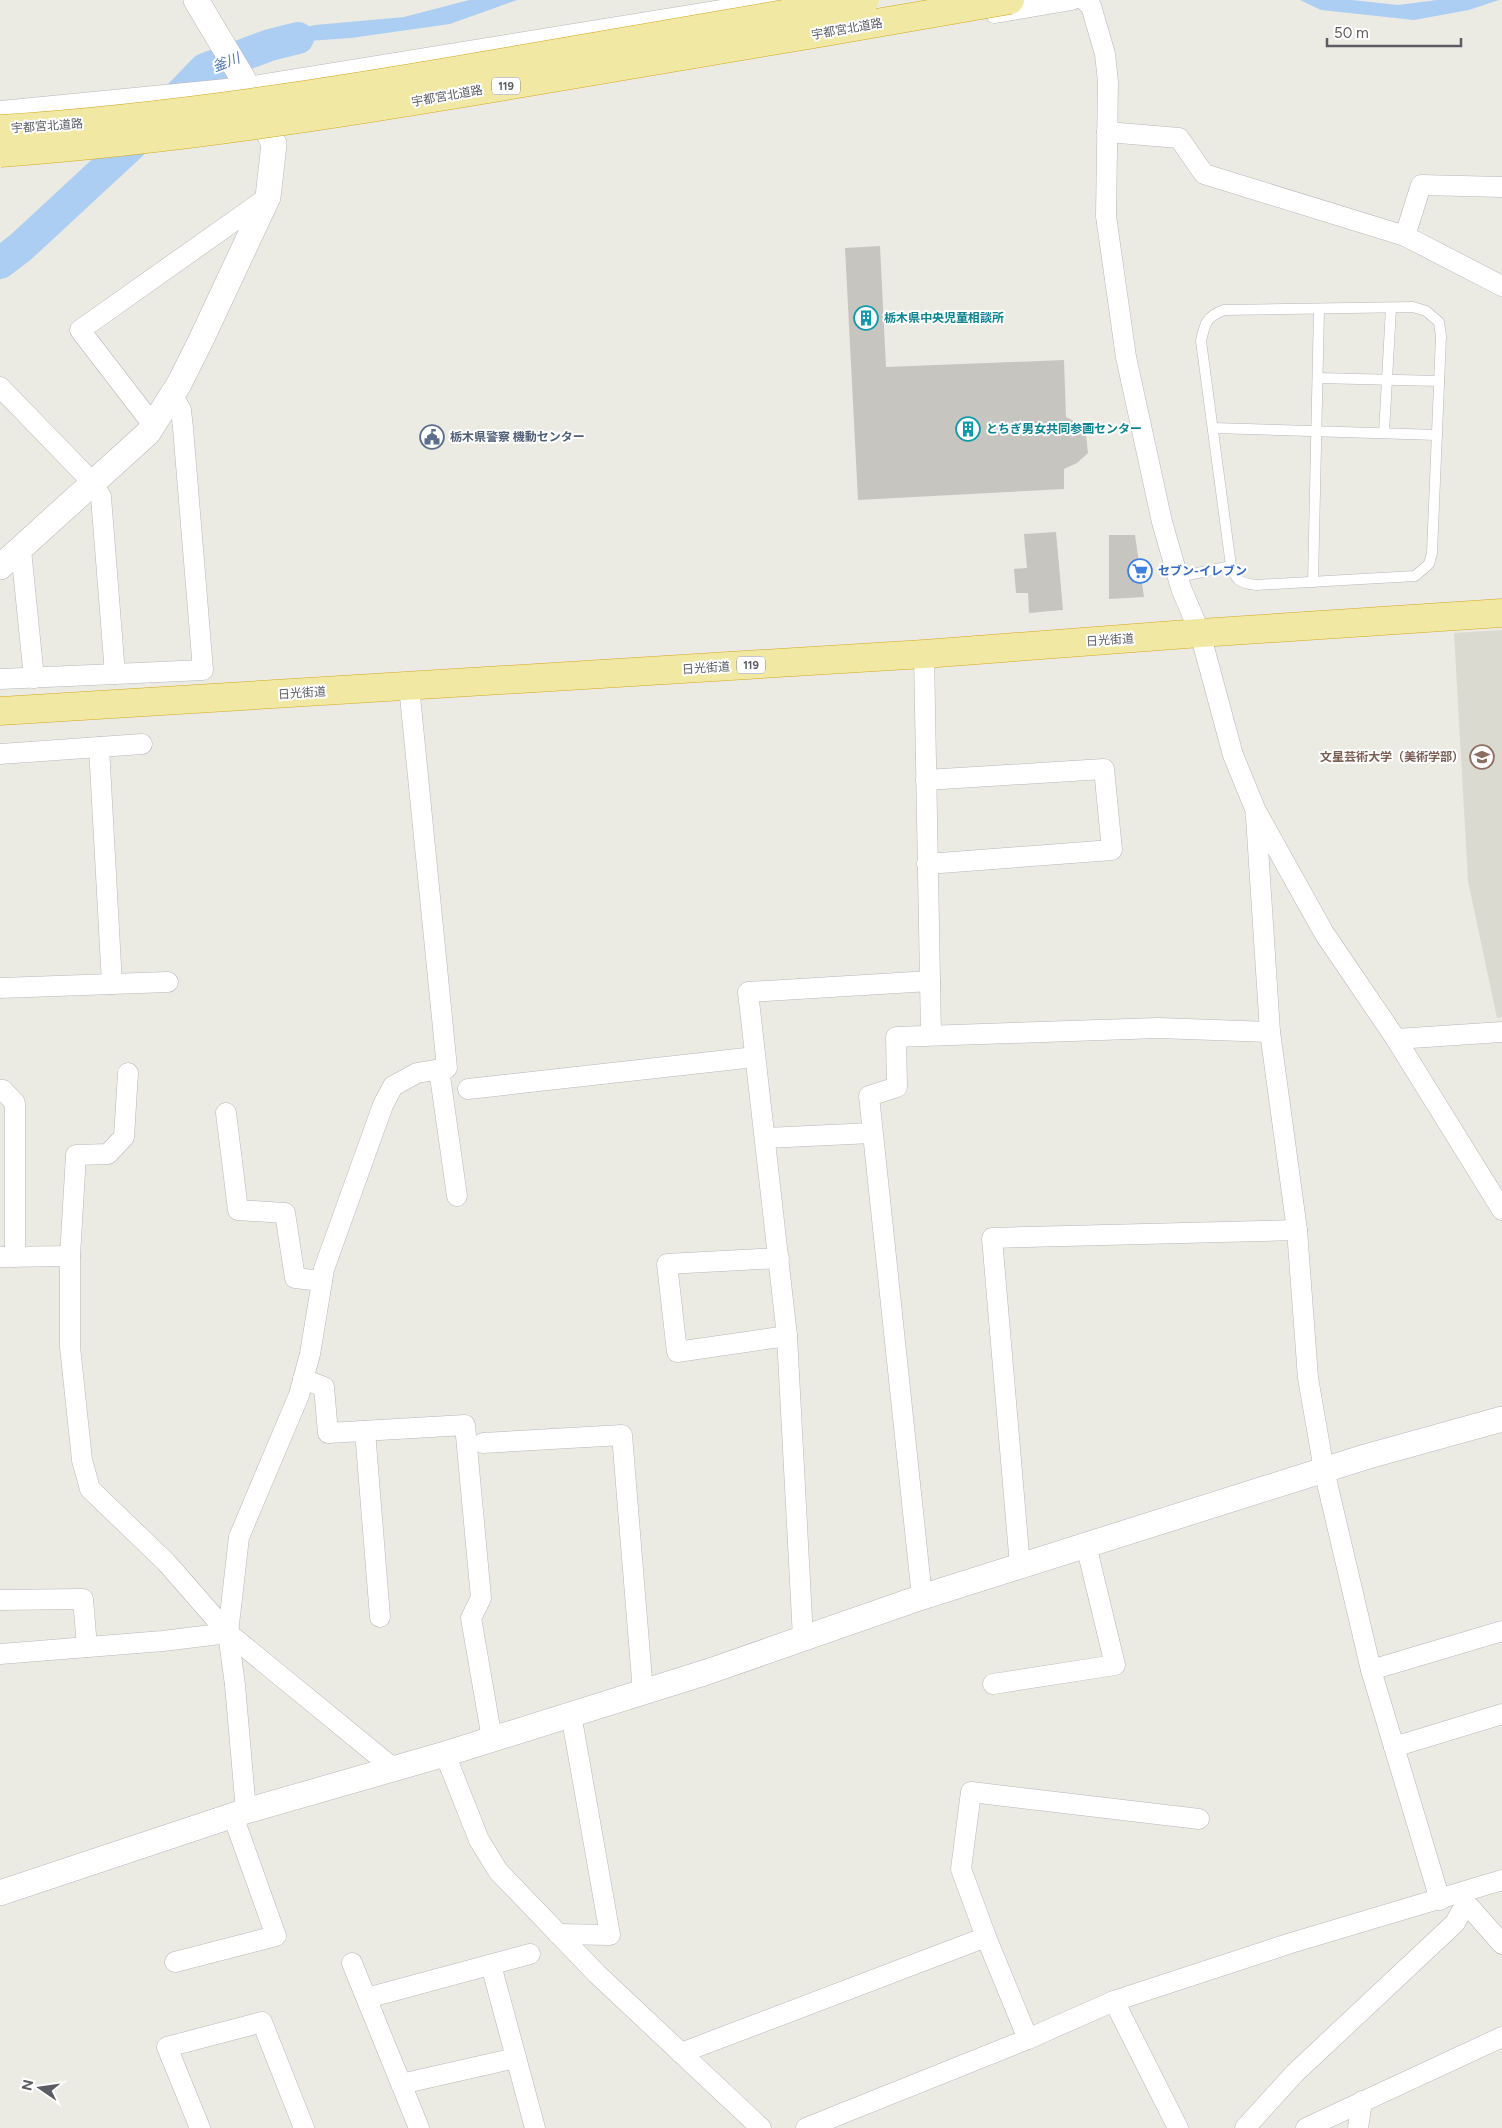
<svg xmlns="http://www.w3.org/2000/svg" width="1502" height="2128" font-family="Figtree,'Noto Sans JP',sans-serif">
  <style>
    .education { fill: #dbdad1 }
    .water { fill: #accef3 }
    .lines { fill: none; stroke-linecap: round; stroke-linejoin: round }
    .river { stroke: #accef3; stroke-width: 32 }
    .building { fill: #c7c5c0 }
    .service-casing { stroke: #b5b7bb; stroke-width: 11 }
    .minor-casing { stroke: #b5b7bb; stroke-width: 21 }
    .tertiary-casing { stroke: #b5b7bb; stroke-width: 26 }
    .trunk-casing { stroke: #d1a81e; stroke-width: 29 }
    .service { stroke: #fff; stroke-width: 10 }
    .minor { stroke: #fff; stroke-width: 20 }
    .tertiary { stroke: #fff; stroke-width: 25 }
    .trunk { stroke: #f1e8a4; stroke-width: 28 }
    .trunk-bridge-casing { stroke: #d1a81e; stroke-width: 29; stroke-linecap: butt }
    .trunk-bridge { stroke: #f1e8a4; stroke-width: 28 }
    .labels { text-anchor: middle; stroke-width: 4; stroke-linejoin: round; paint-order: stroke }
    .shield { fill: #fff; stroke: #8c8e91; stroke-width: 1 }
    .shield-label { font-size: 11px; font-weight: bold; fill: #5b5d62 }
    .street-label { font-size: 12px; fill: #5b5d62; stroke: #fff }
    .culture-label { font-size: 12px; font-weight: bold; fill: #0d838f; stroke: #fff; text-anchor: start }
    .service-label { font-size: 12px; font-weight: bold; fill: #4e5e75; stroke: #fff; text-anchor: start }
    .shop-label { font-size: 12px; font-weight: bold; fill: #366cbe; stroke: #fff; text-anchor: start }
    .education-label { font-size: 12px; font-weight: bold; fill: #785e54; stroke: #fff; text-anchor: end }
    .water-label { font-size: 14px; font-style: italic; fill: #4f74ab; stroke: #fff }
  </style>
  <rect width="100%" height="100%" fill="#ecebe3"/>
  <!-- education -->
  <path class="education" d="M 1502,630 L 1502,1017 L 1497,1018 L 1468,881 L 1454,633 Z"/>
  <!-- water -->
  <g class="water">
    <path d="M 469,0 L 517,0 L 450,24 L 351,38 L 308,41 L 257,55 L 250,40 L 315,25 L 404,17 Z"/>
    <path d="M 1300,0 L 1352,0 L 1398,5 L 1437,0 L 1499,0 L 1469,10 L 1414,20 L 1321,10 Z"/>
    <path d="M 90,176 L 103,191 L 15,262 L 0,280 L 0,251 L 20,238 Z"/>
  </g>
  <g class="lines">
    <!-- river -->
    <path class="river" d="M 0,263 L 21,247 L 130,146 L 205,69 L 270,45 L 298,38"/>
  </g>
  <!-- building -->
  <g class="building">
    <path d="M 880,246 L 886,367 L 1064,360 L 1066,417 L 1078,423 L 1086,435 L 1088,453 L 1077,463 L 1064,469 L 1064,489 L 858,500 L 845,248 Z"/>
    <path d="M 1056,532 L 1063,610 L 1029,613 L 1028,593 L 1016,593 L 1014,569 L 1027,568 L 1024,534 Z"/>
    <path d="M 1109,535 L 1135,535 L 1144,597 L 1109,599 Z"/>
  </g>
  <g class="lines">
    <!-- service casing -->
    <g class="service-casing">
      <g id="service">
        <path d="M 1413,307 L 1426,311 L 1439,322 L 1441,336 L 1432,553 L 1429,564 L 1415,576 L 1256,585 C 1240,583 1236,581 1231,566 L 1201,341 C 1205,323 1206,317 1224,310 Z"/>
        <path d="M 1318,378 L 1439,381"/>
        <path d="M 1213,428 L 1437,435"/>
        <path d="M 1384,433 L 1391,308"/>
        <path d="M 1178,577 L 1231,566"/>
        <path d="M 1313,582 L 1319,309"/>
      </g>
    </g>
    <!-- minor casing -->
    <g class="minor-casing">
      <g id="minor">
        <path d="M 1084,0 L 1091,6 L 1105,54 L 1108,82 L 1106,216 L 1126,357 L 1162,522 L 1181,588 L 1200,633 L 1233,755 L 1256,811 L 1324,933 L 1396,1039 L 1502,1210"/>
        <path d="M 995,13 L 1072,0"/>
        <path d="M 0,111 L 247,87 L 783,0"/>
        <path d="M 1107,132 L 1179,138 L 1204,174 L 1405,236 L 1502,286"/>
        <path d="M 1405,236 L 1421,185 L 1502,187"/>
        <path d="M 0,387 L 93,483 L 101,497 L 115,674 L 203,670 L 183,428 L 181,410 L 172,395"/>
        <path d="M 153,425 L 80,330 L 268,197"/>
        <path d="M 21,550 L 34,678"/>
        <path d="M 924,654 L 931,1035"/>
        <path d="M 0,679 L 115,674"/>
        <path d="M 99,747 L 112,984"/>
        <path d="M 0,754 L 142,744"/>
        <path d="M 926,780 L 1104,769 L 1112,850 L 927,864"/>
        <path d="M 1256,817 L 1270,1032 L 1297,1230 L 1308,1378 L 1324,1470 L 1371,1670 L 1440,1900"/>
        <path d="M 0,988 L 168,982"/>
        <path d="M 1396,1039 L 1502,1032"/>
        <path d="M 439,1069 L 457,1196"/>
        <path d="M 468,1089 L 755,1057"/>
        <path d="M 0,1090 L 3,1090 L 15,1103 L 15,1257"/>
        <path d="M 226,1113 L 238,1210 L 285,1213 L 295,1278 L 322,1281"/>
        <path d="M 766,1138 L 872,1133"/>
        <path d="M 70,1256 L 76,1155 L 108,1154 L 124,1137 L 128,1073"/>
        <path d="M 0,1257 L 70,1256 L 70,1347 L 82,1460 L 90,1489 L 166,1562 L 228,1633 L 393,1768"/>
        <path d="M 779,1258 L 667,1264 L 677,1352 L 787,1336"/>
        <path d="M 303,1379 L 324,1387 L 328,1433 L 465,1425 L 481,1598 L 471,1618 L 492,1739"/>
        <path d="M 365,1431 L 380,1617"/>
        <path d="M 483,1443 L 622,1435 L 643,1692"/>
        <path d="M 1020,1566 L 992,1238 L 1297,1230"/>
        <path d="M 922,1597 L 869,1096 L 897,1087 L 896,1037 L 1158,1028 L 1270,1032"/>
        <path d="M 0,1600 L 83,1599 L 87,1647"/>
        <path d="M 803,1638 L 787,1336 L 748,992 L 930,981"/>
        <path d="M 0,1654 L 163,1641 L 228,1633"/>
        <path d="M 1371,1670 L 1502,1631"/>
        <path d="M 993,1684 L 1115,1665 L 1086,1545"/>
        <path d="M 1394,1747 L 1502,1714"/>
        <path d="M 445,1754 L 479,1840 L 498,1871 L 597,1974 L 761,2128"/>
        <path d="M 246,1811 L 235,1685 L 228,1633 L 239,1537 L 299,1395 L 310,1354 L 324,1269 L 383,1105 L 393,1086 L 417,1073 L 447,1068 L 409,686"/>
        <path d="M 1459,1895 L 1502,1944"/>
        <path d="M 558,1934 L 610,1935 L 571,1714"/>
        <path d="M 986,1937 L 1028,2039"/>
        <path d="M 175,1962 L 276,1936 L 233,1816"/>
        <path d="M 352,1963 L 419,2128"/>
        <path d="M 491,1965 L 535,2128"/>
        <path d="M 367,1998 L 530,1954"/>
        <path d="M 1114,2001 L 1178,2128"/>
        <path d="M 681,2053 L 986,1937 L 961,1869 L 971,1792 L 1199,1819"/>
        <path d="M 401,2084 L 516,2058"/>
        <path d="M 200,2128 L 167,2047 L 262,2022 L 304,2128"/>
        <path d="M 806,2128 L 1028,2039 L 1114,2001 L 1291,1943 L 1502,1880"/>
        <path d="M 1245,2128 L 1295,2073 L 1455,1923 L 1466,1903"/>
        <path d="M 1306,2128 L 1502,2037"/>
        <path d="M 1358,2128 L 1362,2101"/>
      </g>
    </g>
    <!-- tertiary casing -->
    <g class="tertiary-casing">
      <g id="tertiary">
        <path d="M 0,567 L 148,433 L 179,384 L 201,340 L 268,197 L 274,144 L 242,77 L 196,0"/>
        <path d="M 0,1893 L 246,1811 L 445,1754 L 707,1672 L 922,1597 L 1365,1457 L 1502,1419"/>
      </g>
    </g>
    <!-- trunk casing -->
    <g class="trunk-casing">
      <path id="trunk" d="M 0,711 L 924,654 L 1200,633 L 1502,613"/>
    </g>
    <!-- service -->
    <use href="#service" class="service"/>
    <!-- minor -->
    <use href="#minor" class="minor"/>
    <!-- tertiary -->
    <use href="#tertiary" class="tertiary"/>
    <!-- trunk -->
    <use href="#trunk" class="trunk"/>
    <!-- trunk-bridge casing -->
    <g class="trunk-bridge-casing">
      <g id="trunk-bridge">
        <path d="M 0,129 C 170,118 338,91 505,62 C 625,41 745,21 865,0"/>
        <path d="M 0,153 C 190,139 377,108 565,76 C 713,51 862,26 1010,0"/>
      </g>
    </g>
    <!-- trunk-bridge -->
    <use href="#trunk-bridge" class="trunk-bridge"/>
  </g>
  <!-- icons -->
  <defs>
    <g id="building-ring" transform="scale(1.25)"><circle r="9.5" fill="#fff" stroke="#0f9aa8" stroke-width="1.5"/><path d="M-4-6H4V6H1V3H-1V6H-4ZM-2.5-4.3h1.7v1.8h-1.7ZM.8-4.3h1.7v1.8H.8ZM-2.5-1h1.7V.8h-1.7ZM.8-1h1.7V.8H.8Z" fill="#0f9aa8"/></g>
    <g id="civic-ring" transform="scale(1.25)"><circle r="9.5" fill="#fff" stroke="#5c6f8a" stroke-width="1.5"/><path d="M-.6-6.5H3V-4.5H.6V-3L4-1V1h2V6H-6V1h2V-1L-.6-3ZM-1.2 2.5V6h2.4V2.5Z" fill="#5c6f8a"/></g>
    <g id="supermarket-ring" transform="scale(1.25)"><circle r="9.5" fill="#fff" stroke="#3f7fe0" stroke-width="1.5"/><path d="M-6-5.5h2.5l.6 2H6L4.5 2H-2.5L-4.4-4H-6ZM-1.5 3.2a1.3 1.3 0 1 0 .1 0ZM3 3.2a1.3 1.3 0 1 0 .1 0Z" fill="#3f7fe0"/></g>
    <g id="university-ring" transform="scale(1.25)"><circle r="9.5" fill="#fff" stroke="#8d6e63" stroke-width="1.5"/><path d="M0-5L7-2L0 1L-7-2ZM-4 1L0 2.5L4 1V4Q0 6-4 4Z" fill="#8d6e63"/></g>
  </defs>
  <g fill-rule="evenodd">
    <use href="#building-ring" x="866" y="318"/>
    <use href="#building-ring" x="968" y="429"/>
    <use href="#civic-ring" x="432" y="437"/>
    <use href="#supermarket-ring" x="1140" y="571"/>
    <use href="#university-ring" x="1482" y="757"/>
  </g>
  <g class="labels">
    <!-- shield labels -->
    <g class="shield">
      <rect x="492" y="77.5" width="28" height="17" rx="4"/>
      <rect x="737" y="656.5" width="28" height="17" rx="4"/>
    </g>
    <g class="shield-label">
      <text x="506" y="90">119</text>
      <text x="751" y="669">119</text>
    </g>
    <!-- street labels -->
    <g class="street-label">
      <text transform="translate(847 29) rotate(-10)" y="4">宇都宮北道路</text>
      <text transform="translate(447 96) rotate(-10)" y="4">宇都宮北道路</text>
      <text transform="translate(47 126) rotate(-4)" y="4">宇都宮北道路</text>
      <text transform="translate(1110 640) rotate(-4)" y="4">日光街道</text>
      <text transform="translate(706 668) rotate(-4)" y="4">日光街道</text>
      <text transform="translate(302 693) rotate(-4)" y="4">日光街道</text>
    </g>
    <!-- culture labels -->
    <g class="culture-label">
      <text x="884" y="322">栃木県中央児童相談所</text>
      <text x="986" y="433">とちぎ男女共同参画センター</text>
    </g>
    <!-- service labels -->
    <g class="service-label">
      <text x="450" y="441">栃木県警察 機動センター</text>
    </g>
    <!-- shop labels -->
    <g class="shop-label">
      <text x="1158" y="575">セブン-イレブン</text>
    </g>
    <!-- education labels -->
    <g class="education-label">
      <text x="1464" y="761">文星芸術大学（美術学部）</text>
    </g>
    <!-- water labels -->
    <g class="water-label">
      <text transform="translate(226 62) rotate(-21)" y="5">釜川</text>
    </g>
  </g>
  <!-- north arrow -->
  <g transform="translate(40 2088) rotate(283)" stroke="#ffffff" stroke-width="4" paint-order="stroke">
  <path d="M0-4L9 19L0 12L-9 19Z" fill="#5b5d62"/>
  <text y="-8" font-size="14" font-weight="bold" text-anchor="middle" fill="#5b5d62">N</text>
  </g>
  <!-- scale -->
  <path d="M1327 38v8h134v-8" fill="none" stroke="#5b5d62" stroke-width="2.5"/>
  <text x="1334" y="38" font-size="15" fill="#5b5d62" stroke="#ffffff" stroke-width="4" paint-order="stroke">50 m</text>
</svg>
